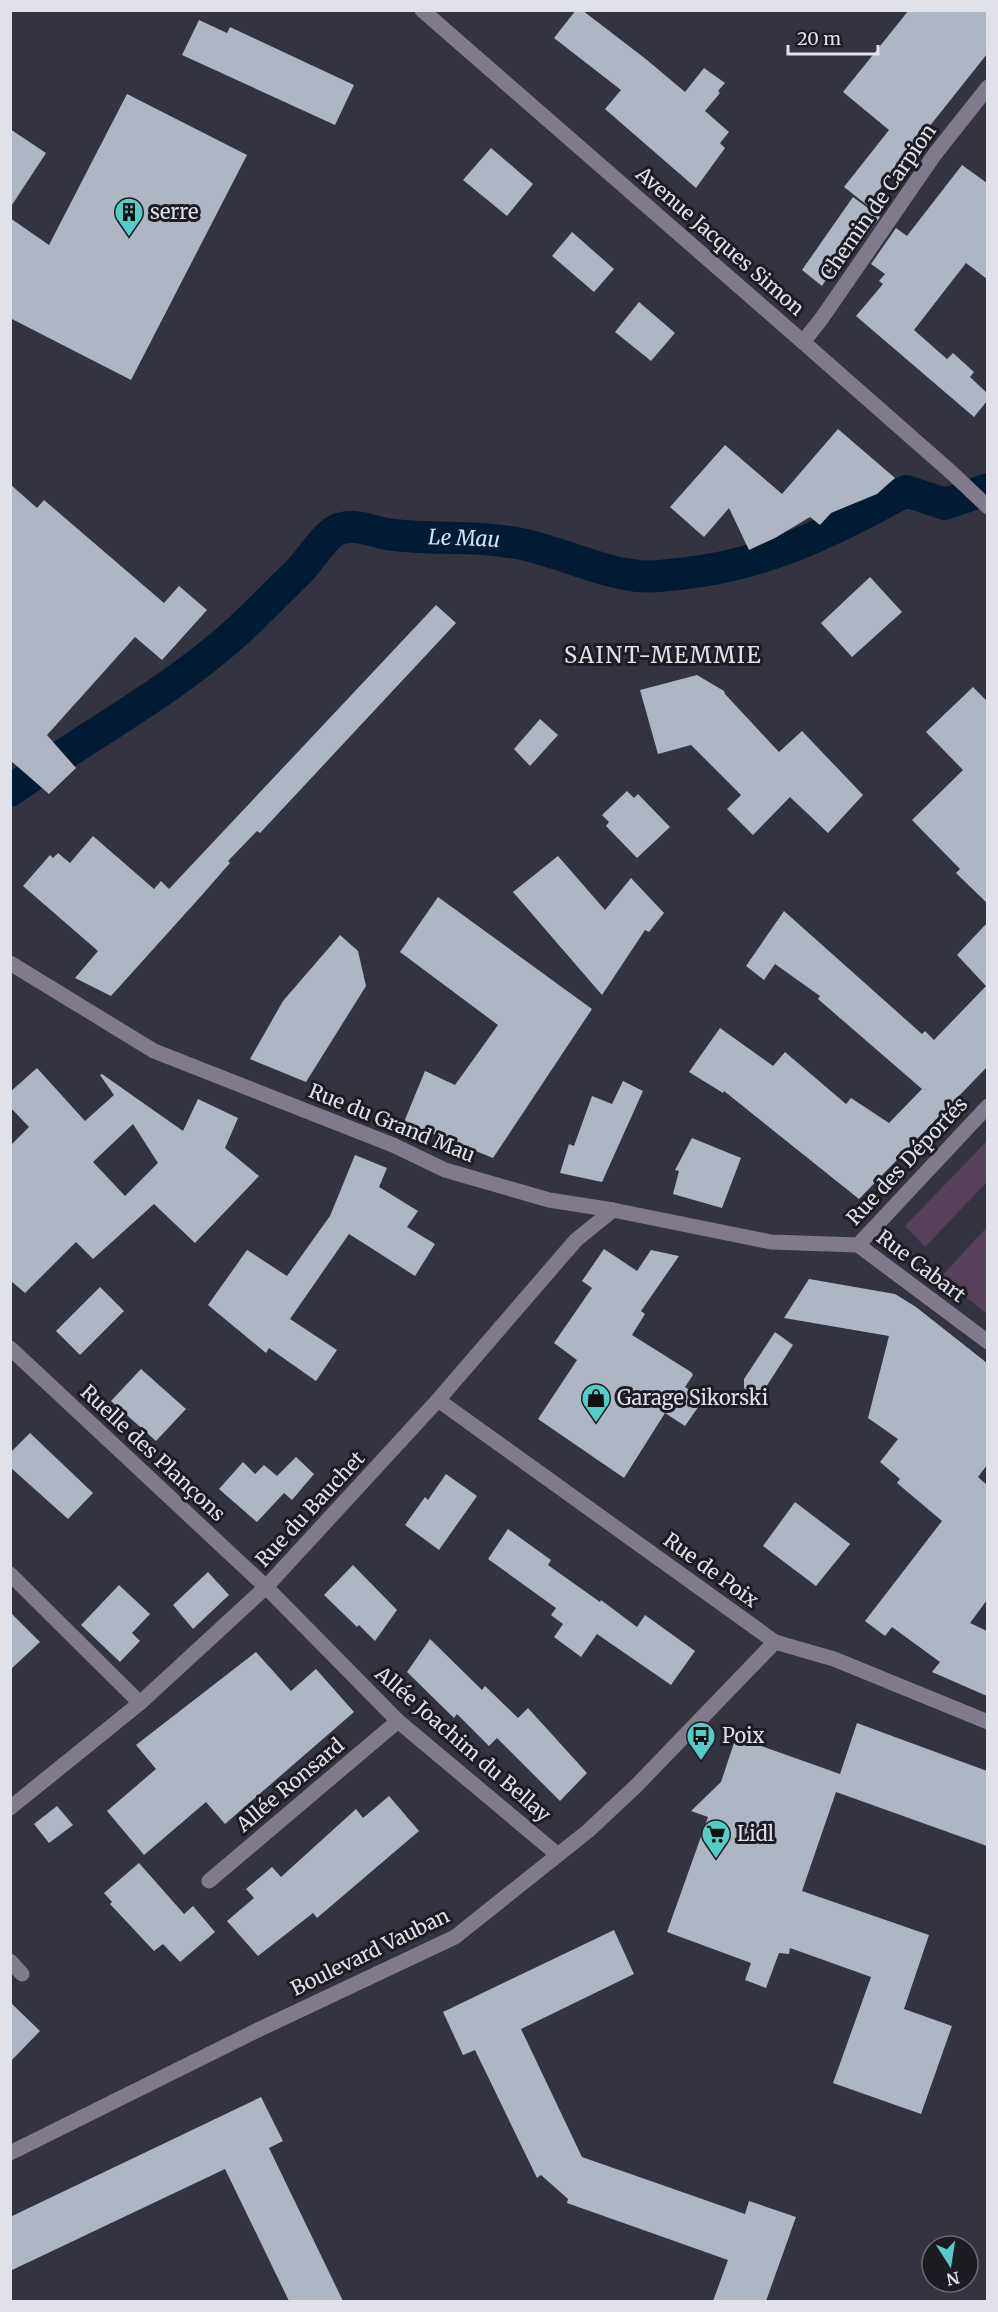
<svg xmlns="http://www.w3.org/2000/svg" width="998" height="2312" font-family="Merriweather,serif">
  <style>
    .green { fill: #554159 }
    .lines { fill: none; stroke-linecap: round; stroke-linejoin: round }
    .canal { stroke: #001b33; stroke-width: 32 }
    .building { fill: #aeb5c3; fill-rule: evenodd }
    .minor { stroke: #817a8b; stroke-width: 15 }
    .labels { text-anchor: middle; stroke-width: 6; stroke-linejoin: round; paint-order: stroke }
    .street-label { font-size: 20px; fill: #e1e1e9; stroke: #1c1c22 }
    .poi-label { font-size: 20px; fill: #e1e1e9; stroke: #1c1c22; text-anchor: start }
    .water-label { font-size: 21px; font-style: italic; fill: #d1e6fa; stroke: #1c1c22 }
    .quarter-label { font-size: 22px; letter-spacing: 1.5px; fill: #e1e1e9; stroke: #1c1c22 }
  </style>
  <rect width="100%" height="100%" fill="#343440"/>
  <!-- green -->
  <g class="green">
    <path d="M 987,1141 L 987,1182 L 925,1247 L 905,1226 Z"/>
    <path d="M 987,1227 L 987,1314 L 941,1277 Z"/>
  </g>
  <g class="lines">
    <!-- canal -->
    <path class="canal" id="s1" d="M 10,791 C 86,736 170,693 239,630 C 260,610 281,589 301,569 C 310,559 328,532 339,529 C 360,523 373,533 394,535 C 438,540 482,535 526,545 C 564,554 598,571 638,576 C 651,578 666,575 679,574 C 764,566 833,531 906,491 L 945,504 L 988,489"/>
  </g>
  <!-- building -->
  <g class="building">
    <path d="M 576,10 L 582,10 L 647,60 L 685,92 L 704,68 L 725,83 L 718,91 L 720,93 L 705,111 L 729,132 L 720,143 L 725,148 L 696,188 L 605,109 L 621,90 L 554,38 Z"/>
    <path d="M 909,10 L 987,10 L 987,54 L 867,205 L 844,187 L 889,130 L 843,92 Z"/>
    <path d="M 199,20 L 227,33 L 230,27 L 354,85 L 335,125 L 182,55 Z"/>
    <path d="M 127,94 L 247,155 L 131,380 L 10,318 L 10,218 L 49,245 Z"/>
    <path d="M 10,129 L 46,153 L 10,208 Z"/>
    <path d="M 491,148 L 533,184 L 507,216 L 463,180 Z"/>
    <path d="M 962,165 L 987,183 L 987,279 L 966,263 L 914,330 L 947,359 L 953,353 L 974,372 L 970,377 L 987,393 L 987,401 L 974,417 L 856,316 L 883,284 L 879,281 L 885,274 L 871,264 L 896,228 L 907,236 Z"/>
    <path d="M 853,197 L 880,217 L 855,252 L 847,246 L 822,286 L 802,270 Z"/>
    <path d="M 572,232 L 614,269 L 594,292 L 552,256 Z"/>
    <path d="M 639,302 L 675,333 L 651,361 L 615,332 Z"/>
    <path d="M 838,429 L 895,478 L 877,494 L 831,513 L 820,525 L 810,517 L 775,538 L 749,550 L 729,508 L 704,537 L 670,507 L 725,445 L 782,494 Z"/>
    <path d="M 10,484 L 37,508 L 44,500 L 164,603 L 179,586 L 207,610 L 162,660 L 135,637 L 47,735 L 76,768 L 49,794 L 10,760 Z"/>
    <path d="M 870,577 L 902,612 L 852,657 L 821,623 Z"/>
    <path d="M 436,605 L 456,623 L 260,833 L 257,831 L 228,861 L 230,863 L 202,895 L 111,996 L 75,978 L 98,951 L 23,886 L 50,855 L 53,858 L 58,853 L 70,863 L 93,836 L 154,889 L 161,881 L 169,889 Z"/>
    <path d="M 697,675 L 724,691 L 725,694 L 779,752 L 802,731 L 863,795 L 828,833 L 790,797 L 753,835 L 727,809 L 741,795 L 691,745 L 658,754 L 640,690 Z"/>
    <path d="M 973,687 L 987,701 L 987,903 L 956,873 L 960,869 L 912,820 L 963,770 L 926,732 Z"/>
    <path d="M 540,719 L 558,735 L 530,766 L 514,749 Z"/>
    <path d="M 627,791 L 634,798 L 638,794 L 670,827 L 637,858 L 606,826 L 609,822 L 602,815 Z"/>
    <path d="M 558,856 L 605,910 L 631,878 L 664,913 L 649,932 L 645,930 L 602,995 L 513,892 Z"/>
    <path d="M 438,897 L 592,1009 L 493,1158 L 404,1122 L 425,1071 L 455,1085 L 498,1025 L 400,952 Z"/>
    <path d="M 784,911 L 922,1034 L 925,1031 L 934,1040 L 986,986 L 957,955 L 987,923 L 987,1067 L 859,1199 L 724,1091 L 723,1093 L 689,1072 L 720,1028 L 773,1066 L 785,1052 L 846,1104 L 851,1098 L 889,1123 L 922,1089 L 818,999 L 820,996 L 775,964 L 764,980 L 746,966 Z"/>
    <path d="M 340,935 L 358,951 L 366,986 L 306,1082 L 250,1059 L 283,1001 Z"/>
    <path d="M 37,1068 L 85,1121 L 114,1095 L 100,1075 L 102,1074 L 183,1131 L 198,1099 L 238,1118 L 225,1148 L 259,1176 L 195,1243 L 154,1204 L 93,1259 L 76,1242 L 25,1293 L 10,1280 L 10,1146 L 29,1127 L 10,1107 L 10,1092 ZM 133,1124 L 158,1163 L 125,1196 L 93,1162 Z"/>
    <path d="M 623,1081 L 643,1091 L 602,1182 L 560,1173 L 569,1144 L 574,1146 L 592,1096 L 612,1104 Z"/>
    <path d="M 692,1138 L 741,1158 L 722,1208 L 673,1194 L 679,1171 L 675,1170 Z"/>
    <path d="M 355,1155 L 387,1168 L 379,1187 L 418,1211 L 407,1227 L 435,1244 L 415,1276 L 349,1234 L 290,1319 L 337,1350 L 316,1381 L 269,1348 L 266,1353 L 208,1305 L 247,1250 L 287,1276 L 330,1216 Z"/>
    <path d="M 604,1249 L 637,1271 L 651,1250 L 679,1256 L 641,1311 L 645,1314 L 632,1335 L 691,1372 L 693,1375 L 685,1387 L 703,1400 L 685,1426 L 665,1413 L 624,1478 L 538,1419 L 577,1360 L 554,1343 L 592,1288 L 582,1281 Z"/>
    <path d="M 809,1279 L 895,1294 L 916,1307 L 987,1363 L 987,1465 L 978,1477 L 987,1485 L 987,1600 L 970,1623 L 987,1631 L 987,1696 L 932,1672 L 940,1662 L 892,1627 L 885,1636 L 865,1621 L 942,1521 L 897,1483 L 900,1479 L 880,1462 L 898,1439 L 868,1418 L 889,1336 L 784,1318 Z"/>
    <path d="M 100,1287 L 124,1311 L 80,1355 L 56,1331 Z"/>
    <path d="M 775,1332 L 793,1345 L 759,1398 L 744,1388 L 744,1379 Z"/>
    <path d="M 141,1369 L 186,1409 L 156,1441 L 111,1401 Z"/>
    <path d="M 30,1433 L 93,1493 L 68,1519 L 10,1467 L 10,1453 Z"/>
    <path d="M 296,1457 L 314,1474 L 292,1500 L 284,1493 L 257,1522 L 219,1489 L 243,1462 L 255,1474 L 264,1465 L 277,1476 Z"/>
    <path d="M 446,1474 L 477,1496 L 439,1550 L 405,1525 L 425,1497 L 428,1500 Z"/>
    <path d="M 795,1502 L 850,1544 L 816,1586 L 763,1546 Z"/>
    <path d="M 508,1529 L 551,1560 L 548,1565 L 600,1602 L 601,1600 L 637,1627 L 645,1615 L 695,1651 L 671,1685 L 597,1634 L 581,1657 L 554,1637 L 563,1624 L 551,1615 L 556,1608 L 488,1559 Z"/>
    <path d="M 353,1565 L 397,1610 L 375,1641 L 359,1625 L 357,1627 L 324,1595 Z"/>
    <path d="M 208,1572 L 229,1595 L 193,1629 L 173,1605 Z"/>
    <path d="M 119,1585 L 150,1614 L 132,1633 L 140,1641 L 120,1662 L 81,1625 Z"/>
    <path d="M 10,1612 L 40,1642 L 10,1670 Z"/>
    <path d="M 430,1639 L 482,1690 L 485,1686 L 518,1718 L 528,1708 L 587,1773 L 560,1801 L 497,1738 L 489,1746 L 457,1714 L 454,1718 L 407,1672 Z"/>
    <path d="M 256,1652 L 291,1691 L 316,1669 L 354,1712 L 225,1824 L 206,1802 L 144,1855 L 107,1811 L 156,1769 L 136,1745 Z"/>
    <path d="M 857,1723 L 987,1771 L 987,1846 L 836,1792 L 802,1891 L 929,1935 L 904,2009 L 952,2026 L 921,2114 L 833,2083 L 871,1977 L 790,1948 L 789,1954 L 779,1953 L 766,1988 L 745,1980 L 751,1963 L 667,1932 L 708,1817 L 691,1811 L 721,1782 L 736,1737 L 840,1774 Z"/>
    <path d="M 389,1796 L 419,1831 L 317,1918 L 313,1913 L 258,1956 L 227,1921 L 254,1898 L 246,1889 L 272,1867 L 281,1877 L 356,1809 L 363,1818 Z"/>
    <path d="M 57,1806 L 73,1825 L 49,1843 L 34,1824 Z"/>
    <path d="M 139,1863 L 184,1914 L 193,1906 L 215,1932 L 180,1962 L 163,1944 L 154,1951 L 110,1904 L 112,1902 L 104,1893 Z"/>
    <path d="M 614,1930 L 634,1974 L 521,2029 L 582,2157 L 745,2214 L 749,2201 L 796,2217 L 766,2301 L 713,2301 L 728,2260 L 567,2203 L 568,2199 L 541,2175 L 537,2178 L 475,2050 L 463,2055 L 443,2012 Z"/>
    <path d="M 10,2002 L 40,2031 L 10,2062 Z"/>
    <path d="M 261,2097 L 283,2141 L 269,2148 L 343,2301 L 289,2301 L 225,2169 L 10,2271 L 10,2217 Z"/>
  </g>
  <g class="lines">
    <!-- minor -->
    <g class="minor">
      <path d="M 422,10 L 803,342 L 952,473 L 988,507"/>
      <path d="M 803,342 L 822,318 L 935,154 L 988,87"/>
      <path d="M 10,963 L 154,1051 L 393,1145 L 445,1170 L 549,1200 L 613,1210 L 771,1242 L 858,1245"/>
      <path d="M 858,1245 L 988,1106"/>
      <path d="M 858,1245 L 988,1342"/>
      <path d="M 10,1348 L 266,1587 L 398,1721 L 558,1855"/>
      <path d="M 438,1400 L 775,1642 L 834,1659 L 988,1722"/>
      <path d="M 10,1574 L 140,1703"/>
      <path d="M 10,1808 L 140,1703 L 266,1587 L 438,1400 L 576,1240 L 613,1210"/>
      <path d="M 209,1881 L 398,1721"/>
      <path d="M 10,1961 L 22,1974"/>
      <path d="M 10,2153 L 260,2029 L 455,1937 L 588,1831 L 636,1786 L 775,1642"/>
    </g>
  </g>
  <!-- icons -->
  <defs>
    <g id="building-pin" transform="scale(1.5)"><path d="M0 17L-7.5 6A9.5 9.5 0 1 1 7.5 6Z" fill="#54cdc8" stroke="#1c1c22"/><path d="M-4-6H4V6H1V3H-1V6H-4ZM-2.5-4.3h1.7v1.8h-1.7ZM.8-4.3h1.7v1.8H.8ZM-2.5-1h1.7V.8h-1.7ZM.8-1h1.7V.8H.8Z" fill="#111"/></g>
    <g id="shop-pin" transform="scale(1.5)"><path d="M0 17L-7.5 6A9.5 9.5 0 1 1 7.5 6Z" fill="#54cdc8" stroke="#1c1c22"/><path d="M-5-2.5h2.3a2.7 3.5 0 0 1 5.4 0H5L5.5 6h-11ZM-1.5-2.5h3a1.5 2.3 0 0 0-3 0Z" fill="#111"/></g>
    <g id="bus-pin" transform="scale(1.5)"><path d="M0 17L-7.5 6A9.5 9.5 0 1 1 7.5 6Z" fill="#54cdc8" stroke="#1c1c22"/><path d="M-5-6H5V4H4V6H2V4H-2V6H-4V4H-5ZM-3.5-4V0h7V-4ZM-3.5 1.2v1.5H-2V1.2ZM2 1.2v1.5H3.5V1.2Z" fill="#111"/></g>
    <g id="supermarket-pin" transform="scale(1.5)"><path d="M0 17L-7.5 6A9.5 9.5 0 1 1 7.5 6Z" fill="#54cdc8" stroke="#1c1c22"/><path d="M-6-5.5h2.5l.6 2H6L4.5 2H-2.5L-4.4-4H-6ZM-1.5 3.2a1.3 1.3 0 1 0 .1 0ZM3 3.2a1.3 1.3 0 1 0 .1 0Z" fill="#111"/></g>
  </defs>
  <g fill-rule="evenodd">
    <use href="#building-pin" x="129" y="212"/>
    <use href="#shop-pin" x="596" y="1398"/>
    <use href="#bus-pin" x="701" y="1736"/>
    <use href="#supermarket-pin" x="716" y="1834"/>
  </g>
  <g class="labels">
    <!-- street labels -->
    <g class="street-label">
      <text transform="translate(878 202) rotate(-55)" y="7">Chemin de Carpion</text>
      <text transform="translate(720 241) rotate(41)" y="7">Avenue Jacques Simon</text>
      <text transform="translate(392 1123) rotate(22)" y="7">Rue du Grand Mau</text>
      <text transform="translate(907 1161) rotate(-47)" y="7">Rue des Déportés</text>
      <text transform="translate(921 1266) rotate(37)" y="7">Rue Cabart</text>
      <text transform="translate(153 1453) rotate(43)" y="7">Ruelle des Plançons</text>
      <text transform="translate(310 1509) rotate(-47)" y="7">Rue du Bauchet</text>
      <text transform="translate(711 1570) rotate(36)" y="7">Rue de Poix</text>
      <text transform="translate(463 1744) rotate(41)" y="7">Allée Joachim du Bellay</text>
      <text transform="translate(290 1785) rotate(-40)" y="7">Allée Ronsard</text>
      <text transform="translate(370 1952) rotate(-26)" y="7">Boulevard Vauban</text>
    </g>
    <!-- poi labels -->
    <g class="poi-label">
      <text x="150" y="219">serre</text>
      <text x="617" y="1405">Garage Sikorski</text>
      <text x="722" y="1743">Poix</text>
      <text x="737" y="1841">Lidl</text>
    </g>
    <!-- water labels -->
    <g class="water-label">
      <text dy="7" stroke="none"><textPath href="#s1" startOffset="549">Le Mau</textPath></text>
    </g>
    <!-- quarter labels -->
    <g class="quarter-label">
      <text x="663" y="663">SAINT-MEMMIE</text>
    </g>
  </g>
  <!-- border -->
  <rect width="998" height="2312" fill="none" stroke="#e1e1e9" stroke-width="24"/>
  <!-- north arrow -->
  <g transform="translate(950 2264) rotate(168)"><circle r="28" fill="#1c1c22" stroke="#6b6b72" stroke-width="1.5"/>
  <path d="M0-4.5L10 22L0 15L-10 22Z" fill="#54cdc8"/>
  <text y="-9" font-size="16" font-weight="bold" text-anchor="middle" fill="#e1e1e9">N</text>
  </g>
  <!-- scale -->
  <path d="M788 45v9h90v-9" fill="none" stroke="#e1e1e9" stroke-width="3"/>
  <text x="797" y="45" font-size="18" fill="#e1e1e9" stroke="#1c1c22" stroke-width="4.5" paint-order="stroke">20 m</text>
</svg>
